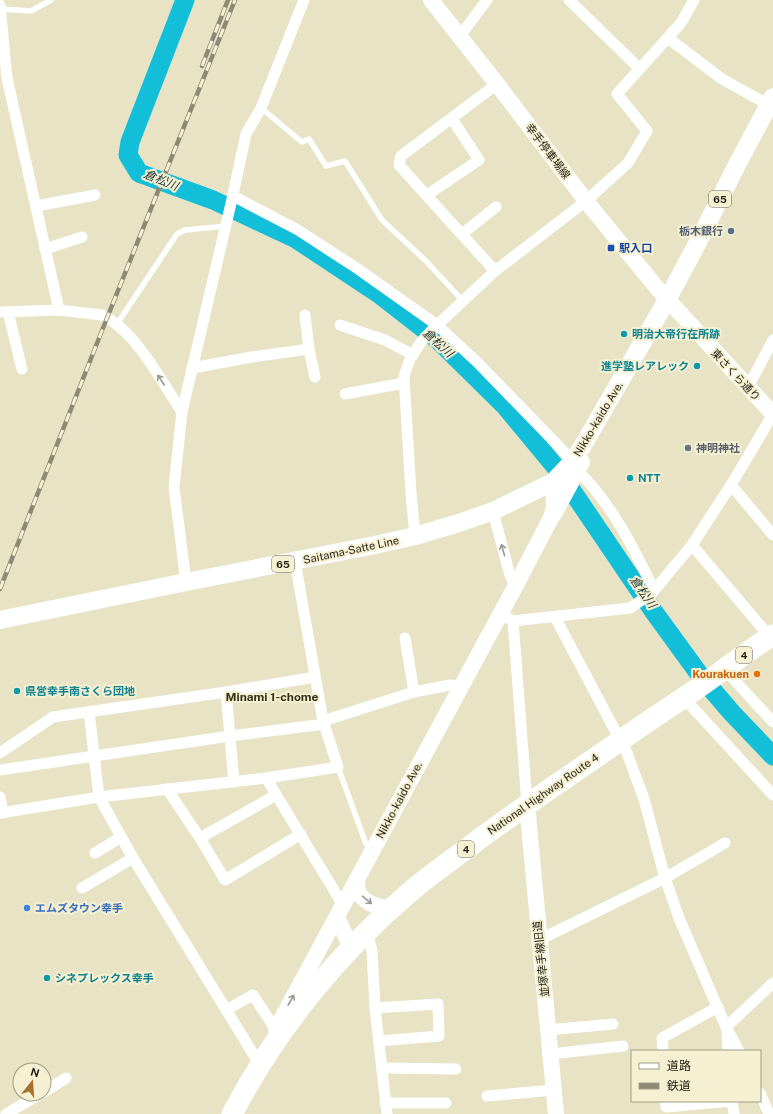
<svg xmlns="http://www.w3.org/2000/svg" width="773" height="1114" font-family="'Public Sans','Noto Sans JP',sans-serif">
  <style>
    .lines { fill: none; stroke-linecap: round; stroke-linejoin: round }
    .river { stroke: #13bfd8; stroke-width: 19 }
    .lane { stroke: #fff; stroke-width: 5.5 }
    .street { stroke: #fff; stroke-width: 11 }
    .secondary { stroke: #fff; stroke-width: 16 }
    .primary { stroke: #fff; stroke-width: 18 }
    .highway { stroke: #fff; stroke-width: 21 }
    .rail-casing { stroke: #8d8974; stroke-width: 4.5 }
    .rail { stroke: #f6f0d2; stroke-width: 3; stroke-dasharray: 9; stroke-linecap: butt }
    .oneway { stroke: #9a9994 }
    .service-dot { fill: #5c6f8a; stroke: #f6f0d2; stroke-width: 1.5 }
    .transit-dot { fill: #1a4fb4; stroke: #f6f0d2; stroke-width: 1.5 }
    .culture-dot { fill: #0f9aa8; stroke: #f6f0d2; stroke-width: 1.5 }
    .worship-dot { fill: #6b7280; stroke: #f6f0d2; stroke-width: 1.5 }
    .food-dot { fill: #e8710a; stroke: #f6f0d2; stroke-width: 1.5 }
    .shop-dot { fill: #3f7fe0; stroke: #f6f0d2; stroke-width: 1.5 }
    .labels { text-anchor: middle; stroke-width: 4; stroke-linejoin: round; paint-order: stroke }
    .shield { fill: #f6f0d2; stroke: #605c4c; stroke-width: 1 }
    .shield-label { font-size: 10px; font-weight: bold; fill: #1f1d12 }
    .street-label { font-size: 11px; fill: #1f1d12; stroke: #f6f0d2 }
    .service-label { font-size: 11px; font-weight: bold; fill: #4e5e75; stroke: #f6f0d2; text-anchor: end }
    .transit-label { font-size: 11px; font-weight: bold; fill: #164399; stroke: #f6f0d2; text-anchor: start }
    .culture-label { font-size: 11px; font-weight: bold; fill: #0d838f; stroke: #f6f0d2; text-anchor: start }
    .worship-label { font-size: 11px; font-weight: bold; fill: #5b616d; stroke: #f6f0d2; text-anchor: start }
    .food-label { font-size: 11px; font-weight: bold; fill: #c56008; stroke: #f6f0d2; text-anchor: end }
    .shop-label { font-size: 11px; font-weight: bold; fill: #366cbe; stroke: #f6f0d2; text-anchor: start }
    .water-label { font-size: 12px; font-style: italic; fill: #1c3439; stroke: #f6f0d2 }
    .neighbourhood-label { font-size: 12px; font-weight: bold; fill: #353018; stroke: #f6f0d2 }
  </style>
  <rect width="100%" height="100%" fill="#e8e3c5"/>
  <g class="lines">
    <!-- river -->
    <path class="river" d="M 185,0 L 130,142 L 128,155 L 139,173 L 213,200 L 296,239 L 379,294 L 438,340 L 505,406 L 558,470 L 654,612 L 702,678 L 732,713 L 773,756"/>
    <!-- lane -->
    <g class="lane">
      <path d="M 0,9 L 31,11 L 51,0"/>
      <path d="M 261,108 L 302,142 L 309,139 L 326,166 L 345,161 L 382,220 L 425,260 L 463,301"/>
      <path d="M 117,324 L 177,234 L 185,230 L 226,226"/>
      <path d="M 338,767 L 366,844 L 372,849"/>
    </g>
    <!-- street -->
    <g class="street">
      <path d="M 569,0 L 640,69"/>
      <path d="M 0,5 L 7,78 L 59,310"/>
      <path d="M 460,36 L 487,0"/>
      <path d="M 668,38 L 722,79 L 769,105"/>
      <path d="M 427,195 L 479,160 L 452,119"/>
      <path d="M 233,196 L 298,230 L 358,269 L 437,325 L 477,362 L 573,461"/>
      <path d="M 36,206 L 95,195"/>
      <path d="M 462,234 L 496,207"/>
      <path d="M 45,249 L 82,237"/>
      <path d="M 495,271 L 399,165 L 401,156 L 497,84"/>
      <path d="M 0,312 L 59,310 L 102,315 C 136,331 162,382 182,412"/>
      <path d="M 8,312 L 22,369"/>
      <path d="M 340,325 L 385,340 L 413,355"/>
      <path d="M 309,349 L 315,377"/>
      <path d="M 192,368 L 252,357 L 309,349 L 305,315"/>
      <path d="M 748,387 L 773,340"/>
      <path d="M 345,394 L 404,383"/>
      <path d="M 577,470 C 612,504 633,547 654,590"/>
      <path d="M 731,485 L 773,535"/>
      <path d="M 493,511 L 509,572 L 515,587"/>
      <path d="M 415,536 L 411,493 L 404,376 L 410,359 L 421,342 L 433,329 L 495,271 L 586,201 L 628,163 L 647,131 L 617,94 L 681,23 L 694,0"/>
      <path d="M 692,545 L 770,637"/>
      <path d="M 186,582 L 174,487 L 182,412 L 232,199 L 246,134 L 261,108 L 304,0"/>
      <path d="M 501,614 L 513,621 L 630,608 L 652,593 L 692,545 L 731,485 L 773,414"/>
      <path d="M 555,617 L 627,753 L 644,799 L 665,878 L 679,918 L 726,1027 L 739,1051"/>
      <path d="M 513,621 L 527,804"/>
      <path d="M 405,638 L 414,692"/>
      <path d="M 724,669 L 773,722"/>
      <path d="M 226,692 L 234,782"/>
      <path d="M 683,697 L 773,795"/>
      <path d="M 89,712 L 99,797 L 133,858 L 260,1065"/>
      <path d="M 323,721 L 414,692 L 450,685 L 461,686"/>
      <path d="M 0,753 L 53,717 L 226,692 L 315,677"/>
      <path d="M 0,770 L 230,736 L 325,724"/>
      <path d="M 266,778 L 343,905"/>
      <path d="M 167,789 L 200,838 L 225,880 L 301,834"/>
      <path d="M 0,797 L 3,813"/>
      <path d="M 0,813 L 99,797 L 266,778 L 338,767 L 323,721 L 295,561"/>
      <path d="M 200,838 L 276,795"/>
      <path d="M 95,853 L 121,837"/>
      <path d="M 82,888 L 133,858"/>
      <path d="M 367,932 L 372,951 L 375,1008 L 387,1114"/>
      <path d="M 539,940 L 665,878 L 725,843"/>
      <path d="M 375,1008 L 438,1004 L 439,1036 L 379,1041"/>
      <path d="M 226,1010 L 253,995 L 276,1030"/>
      <path d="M 726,1027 L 773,983"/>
      <path d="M 548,1030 L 613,1024"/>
      <path d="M 727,1032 L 728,1051"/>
      <path d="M 663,1049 L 662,1038 L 718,1007"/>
      <path d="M 551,1054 L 623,1046"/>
      <path d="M 382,1068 L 456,1069"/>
      <path d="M 44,1092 L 66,1078"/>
      <path d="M 760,1093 L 769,1114"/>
      <path d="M 487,1096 L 554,1090"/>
      <path d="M 665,1101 L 666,1107 L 732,1101"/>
      <path d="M 732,1101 L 734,1114"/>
      <path d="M 385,1103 L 446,1103"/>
      <path d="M 6,1114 L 40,1094"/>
    </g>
    <!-- secondary -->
    <g class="secondary">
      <path d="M 431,0 L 497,84 L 586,201 L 657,288 L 773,414"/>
      <path d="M 527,804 L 556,1114"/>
      <path d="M 358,878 C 358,880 356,885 357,887 C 360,903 378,907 391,909"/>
      <path d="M 337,917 L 351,948"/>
      <path d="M 276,1029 L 515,587 L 553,514 L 554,506 L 553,482"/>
    </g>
    <!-- primary -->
    <g class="primary">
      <path d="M 553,514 L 581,462"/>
      <path d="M 0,620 L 186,582 L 370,546 L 415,536 L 459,523 L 493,511 L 553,482 L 573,461 L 582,447 L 667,300 L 698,242 L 739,161 L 773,97"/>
    </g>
    <!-- highway -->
    <path class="highway" d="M 232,1114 C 276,1030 338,953 410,892 C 431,874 453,859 474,843 C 516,812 558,783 601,754 C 632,732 664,711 695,690 C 721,672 746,652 773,635"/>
    <!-- rail casing -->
    <g class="rail-casing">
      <g id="rail">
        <path d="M 202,66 L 228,0"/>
        <path d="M 0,589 L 107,318 L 235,0"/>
      </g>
    </g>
    <!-- rail -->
    <use href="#rail" class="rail"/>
  </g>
  <!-- one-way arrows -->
  <defs><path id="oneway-shaft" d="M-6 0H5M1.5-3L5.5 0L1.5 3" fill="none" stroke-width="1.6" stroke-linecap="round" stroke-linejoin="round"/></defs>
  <g class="oneway">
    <use href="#oneway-shaft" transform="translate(161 380) rotate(-123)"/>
    <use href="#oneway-shaft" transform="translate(503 550) rotate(-105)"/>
    <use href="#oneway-shaft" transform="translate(367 900) rotate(40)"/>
    <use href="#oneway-shaft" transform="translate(291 1000) rotate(-61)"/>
  </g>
  <!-- markers -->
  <circle class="service-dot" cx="731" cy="231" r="4"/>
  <rect class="transit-dot" x="607" y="244" width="8" height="8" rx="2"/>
  <g class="culture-dot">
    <circle cx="624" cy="334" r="4"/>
    <circle cx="697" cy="366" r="4"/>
    <circle cx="630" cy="478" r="4"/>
    <circle cx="17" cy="691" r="4"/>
    <circle cx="47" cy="978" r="4"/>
  </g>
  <circle class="worship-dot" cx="688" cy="448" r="4"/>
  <circle class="food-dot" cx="757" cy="674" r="4"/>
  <circle class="shop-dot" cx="27" cy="908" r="4"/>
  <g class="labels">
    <!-- shield labels -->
    <g class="shield">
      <rect x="709" y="191" width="22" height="16" rx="3"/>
      <rect x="272" y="556" width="22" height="16" rx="3"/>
      <rect x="736" y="647" width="16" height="16" rx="3"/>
      <rect x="458" y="841" width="16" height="16" rx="3"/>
    </g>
    <g class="shield-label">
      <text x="720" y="203">65</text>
      <text x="283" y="568">65</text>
      <text x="744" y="659">4</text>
      <text x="466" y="853">4</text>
    </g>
    <!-- street labels -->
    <g class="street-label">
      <text transform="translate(548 151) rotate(53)" y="4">幸手停車場線</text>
      <text transform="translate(736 375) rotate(47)" y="4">東さくら通り</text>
      <text transform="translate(598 419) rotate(-59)" y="4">Nikko-kaido Ave.</text>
      <text transform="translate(351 550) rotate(-12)" y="4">Saitama-Satte Line</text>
      <text transform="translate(543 794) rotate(-35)" y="4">National Highway Route 4</text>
      <text transform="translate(399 800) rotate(-62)" y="4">Nikko-kaido Ave.</text>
      <text transform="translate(541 959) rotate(-96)" y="4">並塚幸手線旧道</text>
    </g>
    <!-- service labels -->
    <g class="service-label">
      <text x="723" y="235">栃木銀行</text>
    </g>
    <!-- transit labels -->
    <g class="transit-label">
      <text x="619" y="252">駅入口</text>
    </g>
    <!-- culture labels -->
    <g class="culture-label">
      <text x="632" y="338">明治大帝行在所跡</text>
      <text x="689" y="370" text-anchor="end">進学塾レアレック</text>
      <text x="638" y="482">NTT</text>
      <text x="25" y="695">県営幸手南さくら団地</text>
      <text x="55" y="982">シネプレックス幸手</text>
    </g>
    <!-- worship labels -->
    <g class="worship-label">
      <text x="696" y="452">神明神社</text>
    </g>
    <!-- food labels -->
    <g class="food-label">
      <text x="749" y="678">Kourakuen</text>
    </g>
    <!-- shop labels -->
    <g class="shop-label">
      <text x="35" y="912">エムズタウン幸手</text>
    </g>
    <!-- water labels -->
    <g class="water-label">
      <text transform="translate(161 180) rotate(22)" y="4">倉松川</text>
      <text transform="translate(438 343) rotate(42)" y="4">倉松川</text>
      <text transform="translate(643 592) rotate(55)" y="4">倉松川</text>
    </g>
    <!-- neighbourhood labels -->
    <g class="neighbourhood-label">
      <text x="272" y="701">Minami 1-chome</text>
    </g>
  </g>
  <!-- legend -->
  <rect x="631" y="1050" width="130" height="52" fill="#f6f0d2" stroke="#a09c85"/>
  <rect x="639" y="1063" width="20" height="6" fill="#ffffff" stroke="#a09c85"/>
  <text x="667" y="1070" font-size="12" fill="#1f1d12">道路</text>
  <rect x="639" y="1083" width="20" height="6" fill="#8d8974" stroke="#a09c85"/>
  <text x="667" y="1090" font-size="12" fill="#1f1d12">鉄道</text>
  <!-- north arrow -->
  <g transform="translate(32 1082) rotate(17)"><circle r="19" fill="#f6f0d2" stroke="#a09c85"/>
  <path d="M0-3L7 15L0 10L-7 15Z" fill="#a9712f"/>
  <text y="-6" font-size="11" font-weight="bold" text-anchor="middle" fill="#1f1d12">N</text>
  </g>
</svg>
